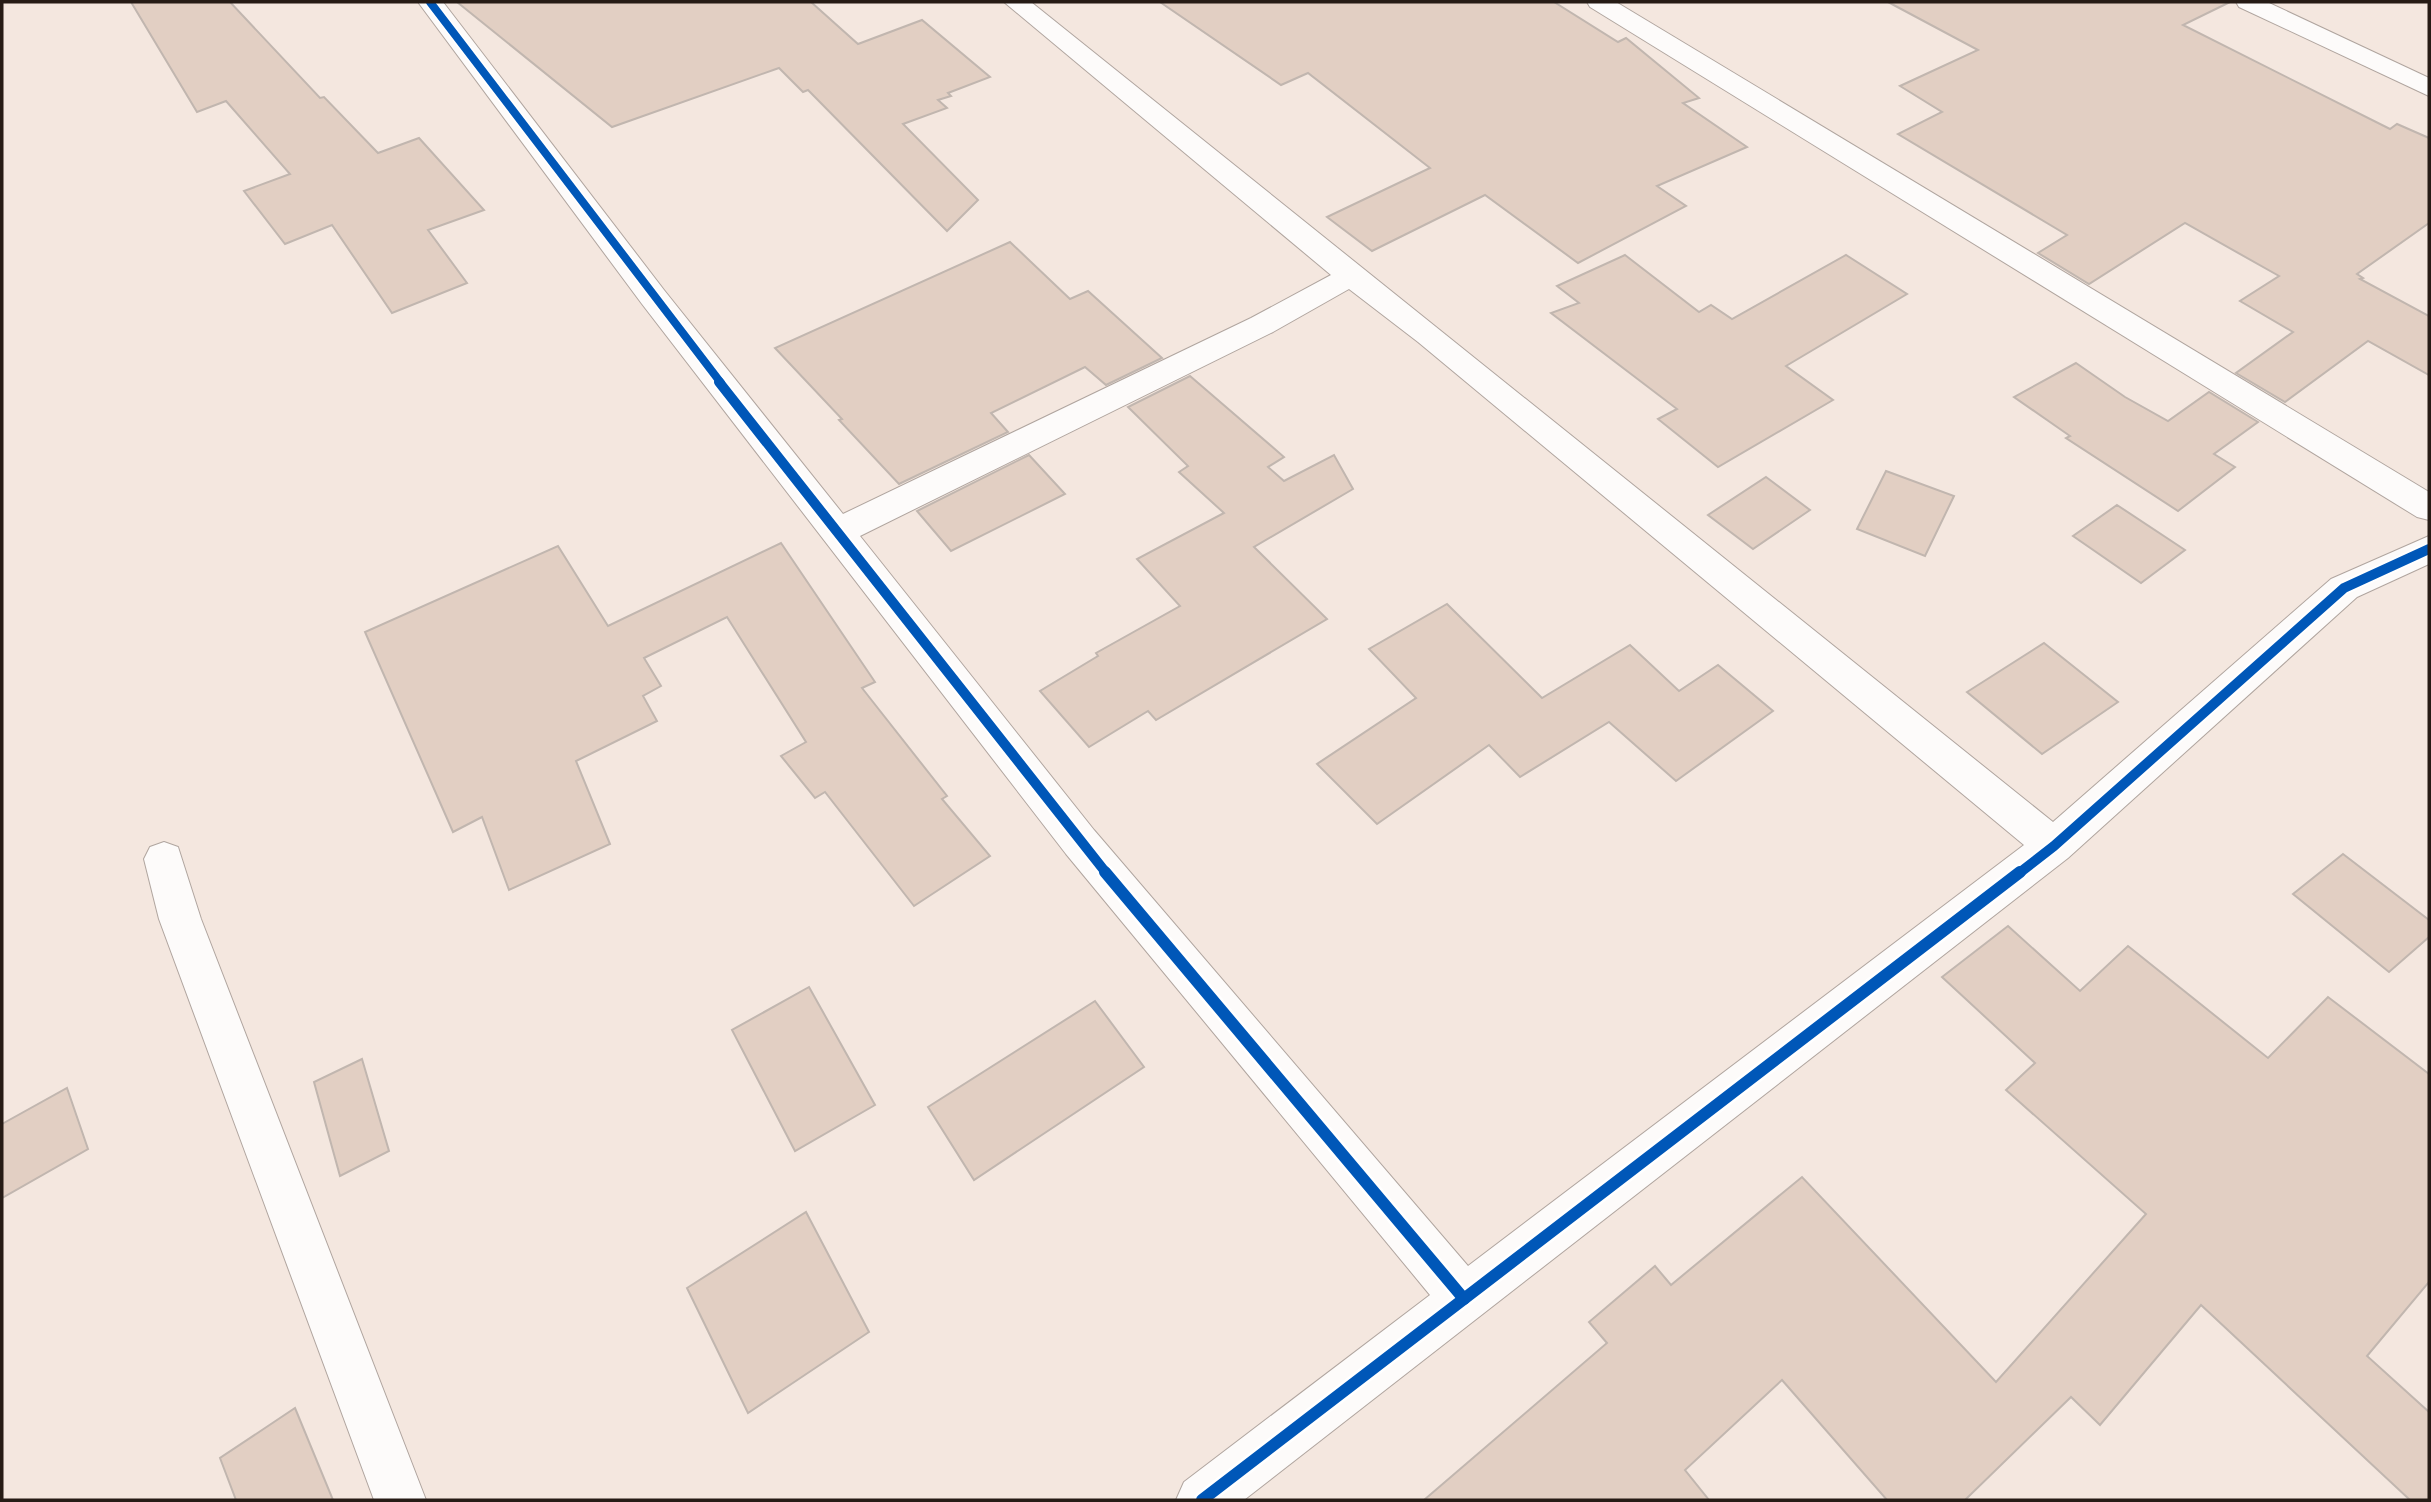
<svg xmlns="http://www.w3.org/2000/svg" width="2431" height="1502" font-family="'Varela Round',sans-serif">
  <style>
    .building { fill: #e2cfc3; stroke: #c1b6af; stroke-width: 2 }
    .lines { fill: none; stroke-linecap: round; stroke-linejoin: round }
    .minor-casing { stroke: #b0a59f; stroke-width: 2 }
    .minor { fill: #fdfbfa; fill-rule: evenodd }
    .cycleway-far2-casing { stroke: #fff; stroke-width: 11 }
    .cycleway-far1-casing { stroke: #fff; stroke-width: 14 }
    .cycleway-casing { stroke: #fff; stroke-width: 17 }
    .cycleway-far2 { stroke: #0057b8; stroke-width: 8 }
    .cycleway-far1 { stroke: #0057b8; stroke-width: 10 }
    .cycleway { stroke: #0057b8; stroke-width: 12 }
  </style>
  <rect width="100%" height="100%" fill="#f4e7df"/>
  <!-- building -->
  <g class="building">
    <path d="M 131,2 L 230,2 L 320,98 L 324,97 L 378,153 L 419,138 L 484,210 L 428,230 L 467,283 L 392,313 L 332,225 L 285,244 L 244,191 L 290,174 L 226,101 L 197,112 Z"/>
    <path d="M 457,2 L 811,2 L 858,44 L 922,20 L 990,77 L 948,93 L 951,96 L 938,100 L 947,108 L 903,124 L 978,200 L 947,231 L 808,90 L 803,92 L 779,68 L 612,127 Z"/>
    <path d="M 1160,2 L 1554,2 L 1618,42 L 1626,38 L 1699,98 L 1683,103 L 1747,147 L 1657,186 L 1686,206 L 1578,263 L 1485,195 L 1372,251 L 1327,217 L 1430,168 L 1308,73 L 1281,85 Z"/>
    <path d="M 1888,2 L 2230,2 L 2183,25 L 2390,129 L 2397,124 L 2429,138 L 2429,223 L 2357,274 L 2363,278 L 2360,279 L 2429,316 L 2429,375 L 2368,341 L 2285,402 L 2236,373 L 2293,332 L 2240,301 L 2279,276 L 2185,223 L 2089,284 L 2038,253 L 2067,235 L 1898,134 L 1942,112 L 1900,86 L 1978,50 Z"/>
    <path d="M 1010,242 L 1070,299 L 1088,291 L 1162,358 L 1106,385 L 1085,367 L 991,413 L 1008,432 L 899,484 L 839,420 L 842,419 L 775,348 Z"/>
    <path d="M 1625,255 L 1699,312 L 1711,305 L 1732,319 L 1846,255 L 1907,294 L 1786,366 L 1833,400 L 1718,467 L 1658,419 L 1677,409 L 1551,313 L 1579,303 L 1557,286 Z"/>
    <path d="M 2076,363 L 2125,397 L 2168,421 L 2209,392 L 2258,422 L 2214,454 L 2235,467 L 2178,511 L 2066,438 L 2070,436 L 2014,397 Z"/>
    <path d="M 1190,376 L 1284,457 L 1268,467 L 1284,481 L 1334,455 L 1353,489 L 1254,547 L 1327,619 L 1156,720 L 1148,711 L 1089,747 L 1040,691 L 1098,656 L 1096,653 L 1180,606 L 1137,559 L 1224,513 L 1179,472 L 1188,466 L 1128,407 Z"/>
    <path d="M 1029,455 L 1065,494 L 951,551 L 917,511 Z"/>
    <path d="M 1886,471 L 1954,496 L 1925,556 L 1857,529 Z"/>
    <path d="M 1766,477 L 1810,510 L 1753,549 L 1708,515 Z"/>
    <path d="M 2117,505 L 2185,550 L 2141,583 L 2073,536 Z"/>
    <path d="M 781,543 L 875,682 L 862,688 L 947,796 L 942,799 L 990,856 L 914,906 L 825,792 L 815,798 L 781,756 L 806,742 L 727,617 L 644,658 L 661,686 L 643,696 L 657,721 L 576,761 L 610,844 L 509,890 L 482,817 L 453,832 L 365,632 L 558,546 L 608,626 Z"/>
    <path d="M 1447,604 L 1542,698 L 1630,645 L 1679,691 L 1718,665 L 1773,711 L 1676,781 L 1609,722 L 1520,777 L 1489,745 L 1377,824 L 1317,764 L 1416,698 L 1369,649 Z"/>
    <path d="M 2044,643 L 2118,702 L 2042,754 L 1967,692 Z"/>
    <path d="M 2343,854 L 2429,920 L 2429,937 L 2389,972 L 2293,894 Z"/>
    <path d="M 2008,926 L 2080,991 L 2128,946 L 2268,1058 L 2328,997 L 2429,1074 L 2429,1282 L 2367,1356 L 2429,1412 L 2429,1500 L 2410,1500 L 2201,1305 L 2100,1425 L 2071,1397 L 1965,1500 L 1887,1500 L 1782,1380 L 1685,1470 L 1709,1500 L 1424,1500 L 1607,1343 L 1589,1322 L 1655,1266 L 1671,1285 L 1802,1177 L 1996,1382 L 2146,1214 L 2006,1090 L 2035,1063 L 1942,977 Z"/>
    <path d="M 809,987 L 875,1105 L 795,1151 L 732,1030 Z"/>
    <path d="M 1095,1001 L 1144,1067 L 974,1180 L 928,1107 Z"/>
    <path d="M 362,1059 L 389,1151 L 340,1176 L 314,1082 Z"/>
    <path d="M 67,1088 L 88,1149 L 2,1198 L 2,1124 Z"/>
    <path d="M 806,1212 L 869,1332 L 748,1413 L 687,1288 Z"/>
    <path d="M 295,1408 L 333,1500 L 236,1500 L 220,1458 Z"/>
  </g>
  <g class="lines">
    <!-- minor casing -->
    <g class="minor-casing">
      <g id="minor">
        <path d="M 418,2 L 443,2 L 664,290 L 843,514 L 1251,318 L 1331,275 L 1004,2 L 1031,2 L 2053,822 L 2331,579 L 2429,536 L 2429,564 L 2357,597 L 2068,858 L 1244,1500 L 1176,1500 L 1184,1482 L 1430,1295 L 1066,854 L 642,304 ZM 1349,289 L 1418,342 L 2024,845 L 1468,1266 L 1094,830 L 860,536 L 1273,332 Z"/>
        <path d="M 1587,2 L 1616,2 L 2429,492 L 2429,520 L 2417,517 L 1590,7 Z"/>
        <path d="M 2236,2 L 2267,2 L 2429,78 L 2429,96 L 2239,7 Z"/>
        <path d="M 164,842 L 178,847 L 201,919 L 426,1500 L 374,1500 L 159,919 L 144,859 L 150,847 Z"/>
      </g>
    </g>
    <!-- minor -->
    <use href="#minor" class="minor"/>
    <!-- cycleway-far2 casing -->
    <g class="cycleway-far2-casing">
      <path id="cycleway-far2" d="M 430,2 L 721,383"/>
    </g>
    <!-- cycleway-far1 casing -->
    <g class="cycleway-far1-casing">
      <g id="cycleway-far1">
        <path d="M 719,382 L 1107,874"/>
        <path d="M 2018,874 L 2054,846 L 2344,588 L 2429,549"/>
      </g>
    </g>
    <!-- cycleway casing -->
    <g class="cycleway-casing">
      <g id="cycleway">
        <path d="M 1105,872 L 1464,1299"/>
        <path d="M 1202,1500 L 2020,872"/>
      </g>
    </g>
    <!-- cycleway-far2 -->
    <use href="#cycleway-far2" class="cycleway-far2"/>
    <!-- cycleway-far1 -->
    <use href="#cycleway-far1" class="cycleway-far1"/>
    <!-- cycleway -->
    <use href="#cycleway" class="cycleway"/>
  </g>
  <!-- border -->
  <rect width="2431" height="1502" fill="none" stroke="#261b15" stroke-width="7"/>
</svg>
